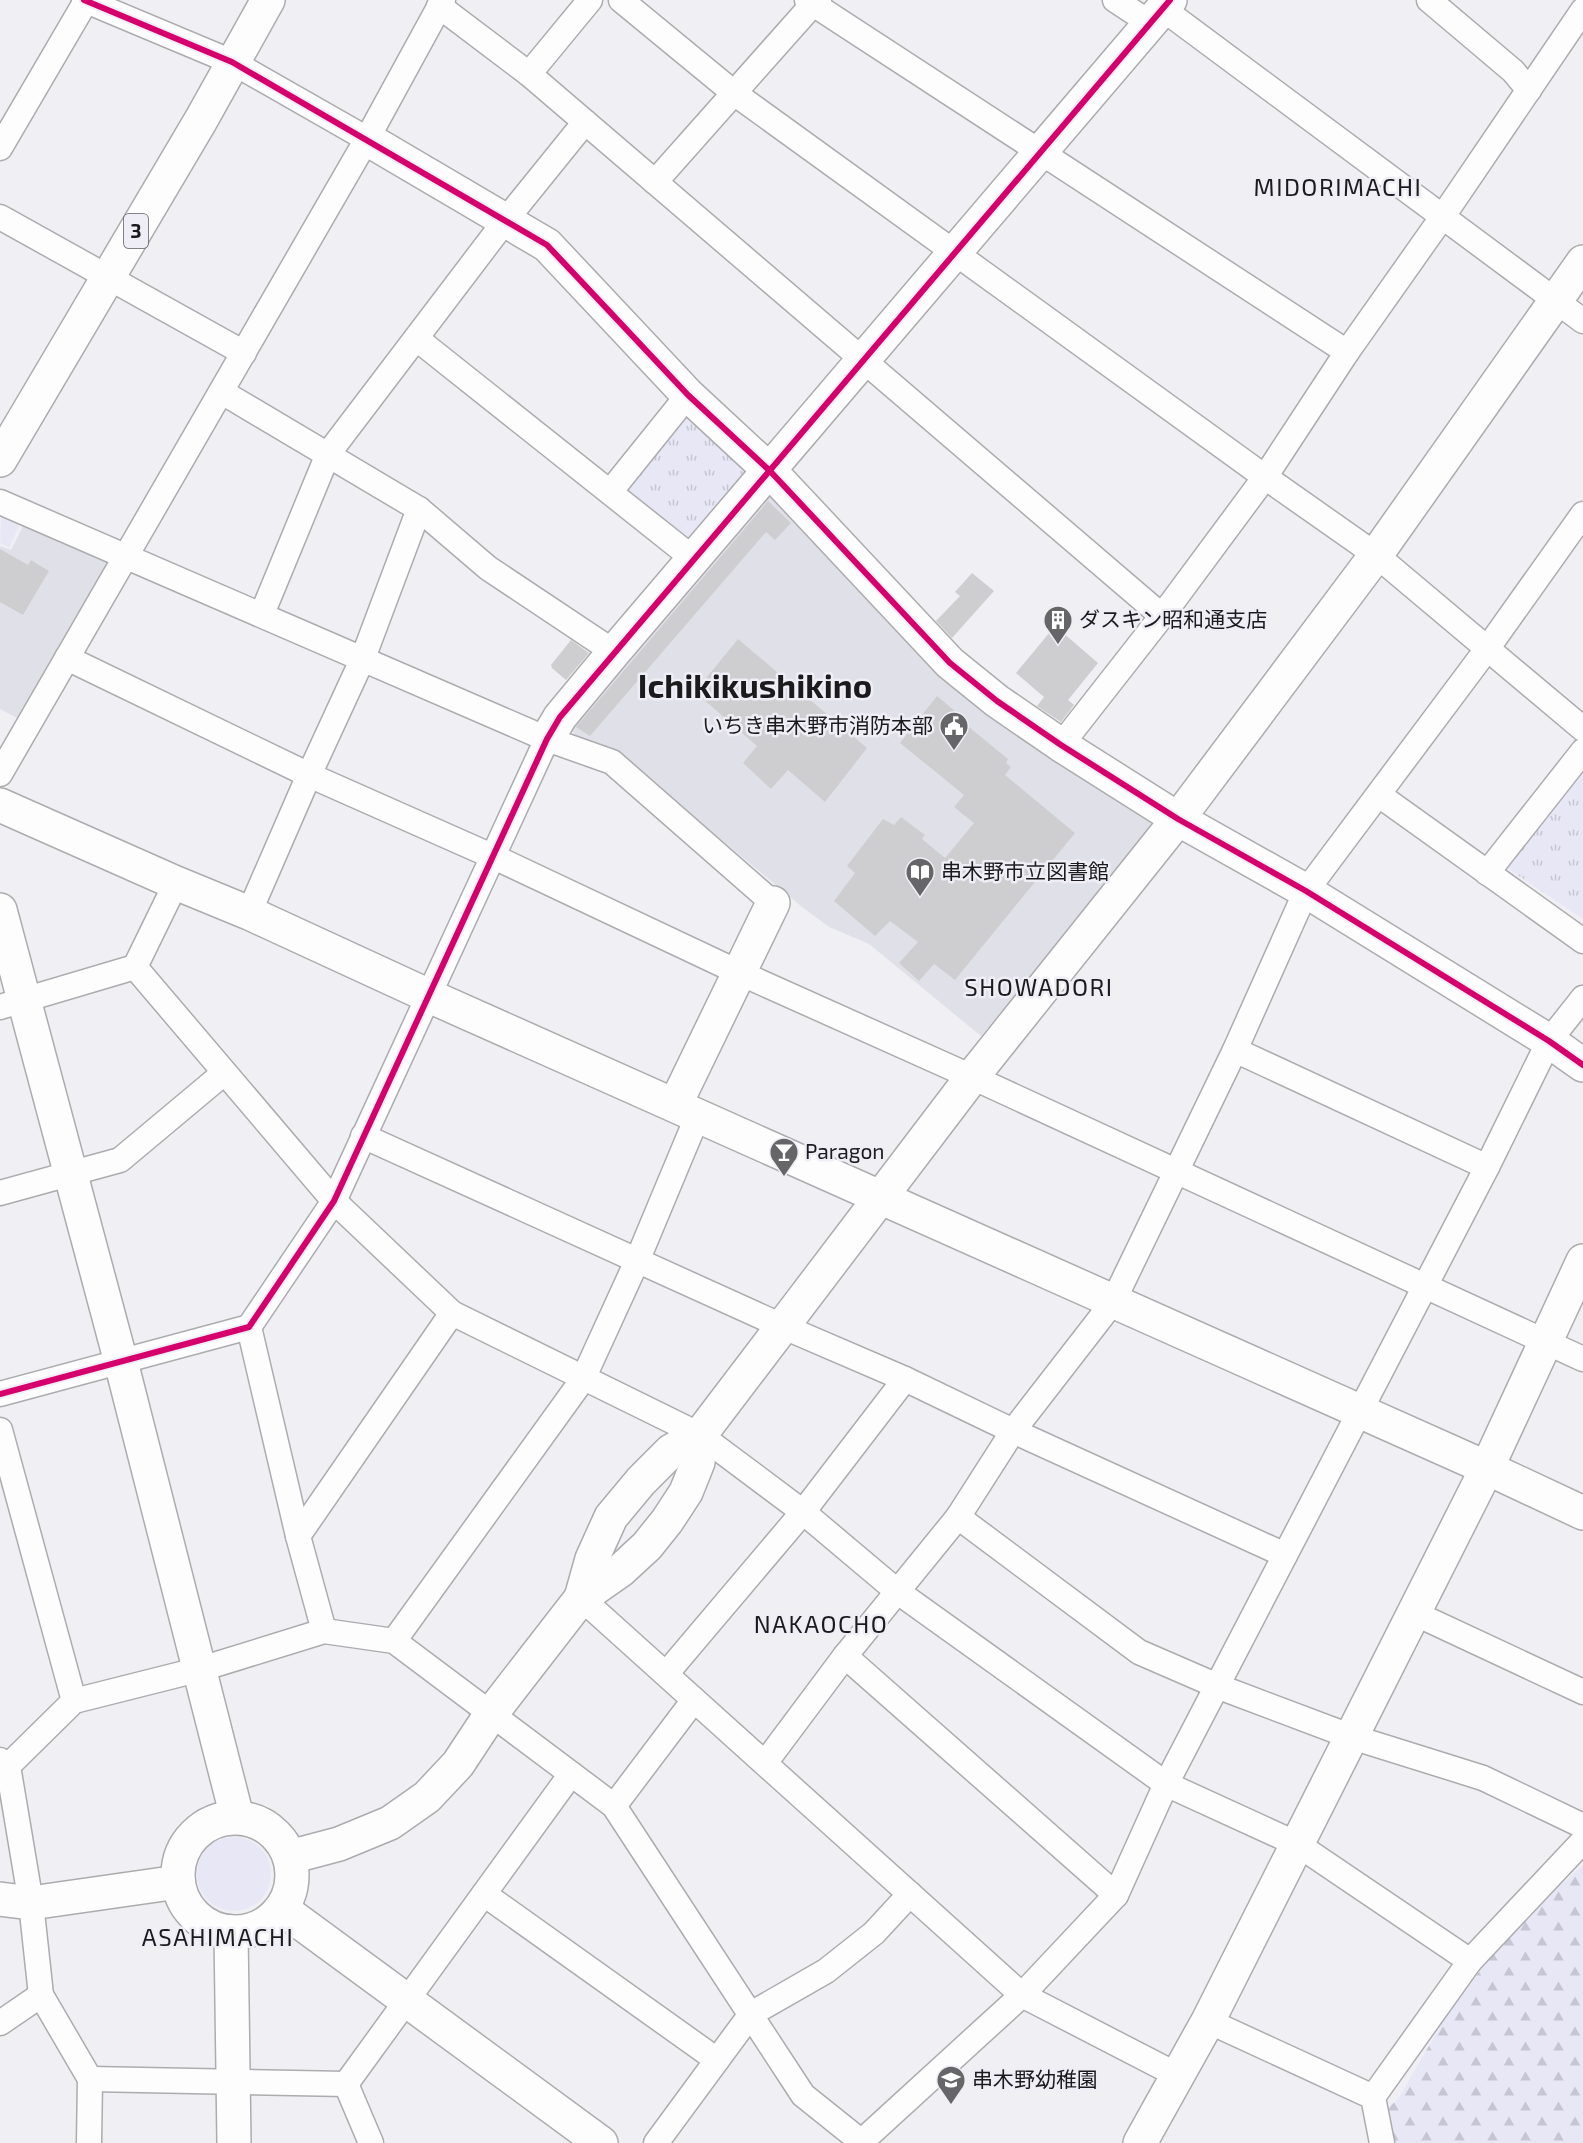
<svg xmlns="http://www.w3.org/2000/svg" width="1583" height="2143" font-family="'Exo 2','Noto Sans JP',sans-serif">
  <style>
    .built { fill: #e0e0e9 }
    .grass { fill: #e8e7f6 }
    .forest { fill: url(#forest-firs) }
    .park { fill: url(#park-tufts) }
    .building { fill: #ceced1 }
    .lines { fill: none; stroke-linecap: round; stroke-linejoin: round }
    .street-casing { stroke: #acacaf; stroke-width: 27 }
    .secondary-casing { stroke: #acacaf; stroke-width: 36 }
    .highway-casing { stroke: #acacaf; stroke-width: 36 }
    .street { stroke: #fdfdfd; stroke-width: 24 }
    .secondary { stroke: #fdfdfd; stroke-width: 33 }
    .highway { stroke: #fdfdfd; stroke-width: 33 }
    .cycleway-casing { stroke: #efeef6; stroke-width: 10 }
    .cycleway { stroke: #d6006c; stroke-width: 6 }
    .labels { text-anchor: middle; stroke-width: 5; stroke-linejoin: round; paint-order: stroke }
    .shield { fill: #efeef6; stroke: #5b5a5e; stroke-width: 1.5 }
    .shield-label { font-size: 20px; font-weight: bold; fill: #1b1b1d }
    .poi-label { font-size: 21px; fill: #1b1b1d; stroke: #efeef6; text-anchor: start }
    .quarter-label { font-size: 24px; letter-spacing: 1.5px; fill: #1b1b1d; stroke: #efeef6 }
    .town-label { font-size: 33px; font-weight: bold; fill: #1b1b1d; stroke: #efeef6 }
  </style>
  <defs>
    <pattern id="forest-firs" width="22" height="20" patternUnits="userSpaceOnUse" patternTransform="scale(1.5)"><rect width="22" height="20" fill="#e8e7f6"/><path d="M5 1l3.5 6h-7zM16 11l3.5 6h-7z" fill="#c6c6d2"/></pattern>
    <pattern id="park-tufts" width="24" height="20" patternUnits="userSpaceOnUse" patternTransform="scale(1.5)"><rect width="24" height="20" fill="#e8e7f6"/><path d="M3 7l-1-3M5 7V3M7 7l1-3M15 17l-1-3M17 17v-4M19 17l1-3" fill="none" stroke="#c6c6d2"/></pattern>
  </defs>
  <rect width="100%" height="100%" fill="#f0f0f4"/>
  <!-- built -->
  <g class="built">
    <path d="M 766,495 L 773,495 L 1150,813 L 1151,830 L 981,1036 L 869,944 L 829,927 L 802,907 L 620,755 L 574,736 L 571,722 Z"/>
    <path d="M 24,524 L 105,559 L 111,570 L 21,720 L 0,709 L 0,546 L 11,550 Z"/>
  </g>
  <!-- grass -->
  <g class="grass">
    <path d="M 1,515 L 20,524 L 9,548 L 0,543 Z"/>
    <circle cx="234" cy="1874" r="37"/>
  </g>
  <!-- forest -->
  <path class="forest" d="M 1583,1865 L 1583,2143 L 1382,2143 L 1376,2119 L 1398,2099 L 1451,2008 L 1515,1926 Z"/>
  <!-- park -->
  <g class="park">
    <path d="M 683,412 L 748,469 L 745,484 L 686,543 L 626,496 L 624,485 Z"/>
    <path d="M 1583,767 L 1583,919 L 1507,868 Z"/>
  </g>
  <!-- building -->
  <g class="building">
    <path d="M 768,501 L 791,523 L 775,540 L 766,532 L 590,736 L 576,727 Z"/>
    <path d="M 0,549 L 28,565 L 31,560 L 49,571 L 23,615 L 0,602 Z"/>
    <path d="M 972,573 L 994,591 L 952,638 L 936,621 L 960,596 L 955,592 Z"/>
    <path d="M 1055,626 L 1098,663 L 1068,700 L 1074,705 L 1061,722 L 1037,706 L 1044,697 L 1016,673 Z"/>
    <path d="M 738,639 L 867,748 L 825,802 L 788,770 L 771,789 L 743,763 L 757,746 L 695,692 Z"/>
    <path d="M 571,640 L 589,653 L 566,680 L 552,668 L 551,665 Z"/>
    <path d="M 937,696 L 955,711 L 953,714 L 1008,759 L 1006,763 L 1011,767 L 1005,775 L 1075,833 L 955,980 L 934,964 L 919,981 L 899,963 L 918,942 L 890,921 L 875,936 L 834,901 L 855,873 L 847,866 L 883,819 L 894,825 L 901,817 L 925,835 L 922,839 L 945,858 L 974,823 L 954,807 L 964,795 L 900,743 Z"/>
  </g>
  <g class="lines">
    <!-- street casing -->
    <g class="street-casing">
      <g id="street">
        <path d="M 84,0 L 232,62 L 367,139"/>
        <path d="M 621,0 L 734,93 L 1265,477 L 1376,555 L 1583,729"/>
        <path d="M 807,0 L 1347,352"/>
        <path d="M 1115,0 L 1150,23"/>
        <path d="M 1429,0 L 1513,71 L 1529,90"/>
        <path d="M 439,6 L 529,74 L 1162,616"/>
        <path d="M 1163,9 L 1583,321"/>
        <path d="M 529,74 L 590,0"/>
        <path d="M 0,148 L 86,1"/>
        <path d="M 655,182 L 813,4 L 819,0"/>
        <path d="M 0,217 L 244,353"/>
        <path d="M 417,339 L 695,560"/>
        <path d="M 222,392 L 419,509 L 488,568 L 614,652"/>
        <path d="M 610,492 L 688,395"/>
        <path d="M 0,502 L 547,739 L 612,762 L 773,903"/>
        <path d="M 262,614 L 328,454 L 505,221 L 585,122"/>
        <path d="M 67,658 L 309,775 L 494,857 L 740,973 L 972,1077 L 1583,1359"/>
        <path d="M 1061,745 L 1162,616 L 1265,477 L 1347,352 L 1443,216 L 1583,10"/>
        <path d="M 0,774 L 367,139 L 443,0"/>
        <path d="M 1379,795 L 1583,941"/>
        <path d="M 1487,873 L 1583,751"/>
        <path d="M 249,913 L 309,775 L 363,658 L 419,509"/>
        <path d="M 135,967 L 334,1201 L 452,1313 L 700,1435 L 803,1512 L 898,1592 L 1166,1784 L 1297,1844 L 1470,1961"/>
        <path d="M 0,1007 L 135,967 L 176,883"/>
        <path d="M 1235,1050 L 1487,1167"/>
        <path d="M 363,1136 L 784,1327 L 905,1379 L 1013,1431 L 1285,1555"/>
        <path d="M 0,1193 L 120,1160 L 224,1073"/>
        <path d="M 249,1327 L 298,1536 L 324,1631"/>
        <path d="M 0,1394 L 249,1327 L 334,1201 L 547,739"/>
        <path d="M 0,1430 L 74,1701"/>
        <path d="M 958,1517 L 1139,1652 L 1222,1688 L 1352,1737 L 1483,1778 L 1583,1826"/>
        <path d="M 298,1536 L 452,1313"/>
        <path d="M 581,1598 L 1022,1995 L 1177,2075"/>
        <path d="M 1414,1613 L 1583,1692"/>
        <path d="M 394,1641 L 583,1379 L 637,1261 L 698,1115"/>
        <path d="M 845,1656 L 1116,1895"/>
        <path d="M 666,1674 L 803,1512 L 905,1379"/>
        <path d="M 0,1760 L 8,1766 L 31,1903 L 41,1995 L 90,2079 L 89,2143"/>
        <path d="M 765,1763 L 845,1656 L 958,1517 L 1013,1431 L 1113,1302 L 1235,1050 L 1306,891 L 1487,649 L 1583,514"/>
        <path d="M 8,1766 L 74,1701 L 201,1669 L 324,1631 L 394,1641 L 614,1806 L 803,2095 L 863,2143"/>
        <path d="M 614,1806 L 694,1700"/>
        <path d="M 484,1894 L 717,2060"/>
        <path d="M 1208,2021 L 1373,2097"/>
        <path d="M 0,2023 L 41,1995"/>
        <path d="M 90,2079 L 346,2084"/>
        <path d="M 346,2084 L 571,1774"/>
        <path d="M 346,2084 L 371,2143"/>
        <path d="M 656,2143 L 751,2014 L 826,1971 L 874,1933 L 910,1894"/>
        <path d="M 860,2143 L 1022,1995 L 1116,1895 L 1166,1784 L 1487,1167 L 1549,1041 L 1583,998"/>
        <path d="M 1382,2143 L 1373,2097 L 1470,1961 L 1583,1841"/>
      </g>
    </g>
    <!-- secondary casing -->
    <g class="secondary-casing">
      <g id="secondary">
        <path d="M 367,139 L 547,245 L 688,395 L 770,471 L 950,663 L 997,701 L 1061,745 L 1178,819 L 1306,891 L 1549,1041 L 1583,1065"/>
        <path d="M 547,739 L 560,717 L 614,652 L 1170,0"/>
        <path d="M 0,805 L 176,883 L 249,913 L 427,995 L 1487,1468 L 1583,1513"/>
        <path d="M 0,910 L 121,1362 L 237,1817"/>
        <path d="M 675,1105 L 773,903"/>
        <path d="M 581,1598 L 592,1559 L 611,1517 L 641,1481 L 671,1451 L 700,1435 L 972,1077 L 1178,819 L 1376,555 L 1583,262"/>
        <circle cx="235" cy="1875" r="57"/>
        <path d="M 290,1857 L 339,1844 L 390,1823 L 427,1797 L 458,1764 L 491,1714 L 581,1598 L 621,1570 L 647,1546 L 667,1521 L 686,1492 L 698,1462 L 700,1435"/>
        <path d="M 0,1899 L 31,1903 L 178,1882"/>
        <path d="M 282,1909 L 601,2143"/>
        <path d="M 231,1932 L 234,2143"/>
        <path d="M 1140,2143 L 1208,2021 L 1487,1468 L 1583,1261"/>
      </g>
    </g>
    <!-- highway casing -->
    <g class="highway-casing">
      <path id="highway" d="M 0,460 L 201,120 L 268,0"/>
    </g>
    <!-- street -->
    <use href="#street" class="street"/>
    <!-- secondary -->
    <use href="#secondary" class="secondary"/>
    <!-- highway -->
    <use href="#highway" class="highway"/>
    <!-- cycleway casing -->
    <g class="cycleway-casing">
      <g id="cycleway">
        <path d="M 84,0 L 232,62 L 547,245 L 688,395 L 770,471 L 950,663 L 997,701 L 1061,745 L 1178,819 L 1306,891 L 1549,1041 L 1583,1065"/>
        <path d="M 0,1394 L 249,1327 L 334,1201 L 547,739 L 560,717 L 1170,0"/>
      </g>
    </g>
    <!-- cycleway -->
    <use href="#cycleway" class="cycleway"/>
  </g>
  <!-- icons -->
  <defs>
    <g id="building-pin" transform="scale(1.5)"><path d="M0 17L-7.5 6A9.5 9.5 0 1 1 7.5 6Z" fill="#666668" stroke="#efeef6"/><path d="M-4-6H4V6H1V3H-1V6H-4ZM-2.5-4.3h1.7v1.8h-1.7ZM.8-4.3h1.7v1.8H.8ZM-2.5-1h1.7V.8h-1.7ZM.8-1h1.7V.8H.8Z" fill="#fff"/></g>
    <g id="civic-pin" transform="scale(1.5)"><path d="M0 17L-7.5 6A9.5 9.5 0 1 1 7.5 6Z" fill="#666668" stroke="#efeef6"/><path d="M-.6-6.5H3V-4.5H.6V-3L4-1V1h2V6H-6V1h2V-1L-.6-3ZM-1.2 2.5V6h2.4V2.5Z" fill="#fff"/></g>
    <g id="library-pin" transform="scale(1.5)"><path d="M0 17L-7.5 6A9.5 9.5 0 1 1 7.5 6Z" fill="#666668" stroke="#efeef6"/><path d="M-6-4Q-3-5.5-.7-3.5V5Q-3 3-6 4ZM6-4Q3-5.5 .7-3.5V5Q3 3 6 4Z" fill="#fff"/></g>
    <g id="bar-pin" transform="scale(1.5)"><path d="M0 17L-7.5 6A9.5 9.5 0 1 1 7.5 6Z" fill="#666668" stroke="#efeef6"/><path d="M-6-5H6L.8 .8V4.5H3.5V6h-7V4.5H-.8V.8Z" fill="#fff"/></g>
    <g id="school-pin" transform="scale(1.5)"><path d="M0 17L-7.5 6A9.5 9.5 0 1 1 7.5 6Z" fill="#666668" stroke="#efeef6"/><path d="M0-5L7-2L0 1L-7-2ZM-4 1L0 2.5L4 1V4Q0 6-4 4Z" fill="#fff"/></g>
  </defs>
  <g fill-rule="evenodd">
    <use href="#building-pin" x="1058" y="620"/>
    <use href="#civic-pin" x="954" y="726"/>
    <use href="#library-pin" x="920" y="872"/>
    <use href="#bar-pin" x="784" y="1152"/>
    <use href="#school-pin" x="951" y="2080"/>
  </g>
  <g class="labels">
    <!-- shield labels -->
    <rect class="shield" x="124" y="214" width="24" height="34" rx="4.5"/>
    <g class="shield-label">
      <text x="136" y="238">3</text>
    </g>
    <!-- poi labels -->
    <g class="poi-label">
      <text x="1079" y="627">ダスキン昭和通支店</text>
      <text x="933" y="733" text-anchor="end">いちき串木野市消防本部</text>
      <text x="941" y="879">串木野市立図書館</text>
      <text x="805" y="1159">Paragon</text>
      <text x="972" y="2087">串木野幼稚園</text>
    </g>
    <!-- quarter labels -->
    <g class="quarter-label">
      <text x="1338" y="196">MIDORIMACHI</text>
      <text x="1039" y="996">SHOWADORI</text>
      <text x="821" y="1633">NAKAOCHO</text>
      <text x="218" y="1946">ASAHIMACHI</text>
    </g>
    <!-- town labels -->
    <g class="town-label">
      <text x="755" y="698">Ichikikushikino</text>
    </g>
  </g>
</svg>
